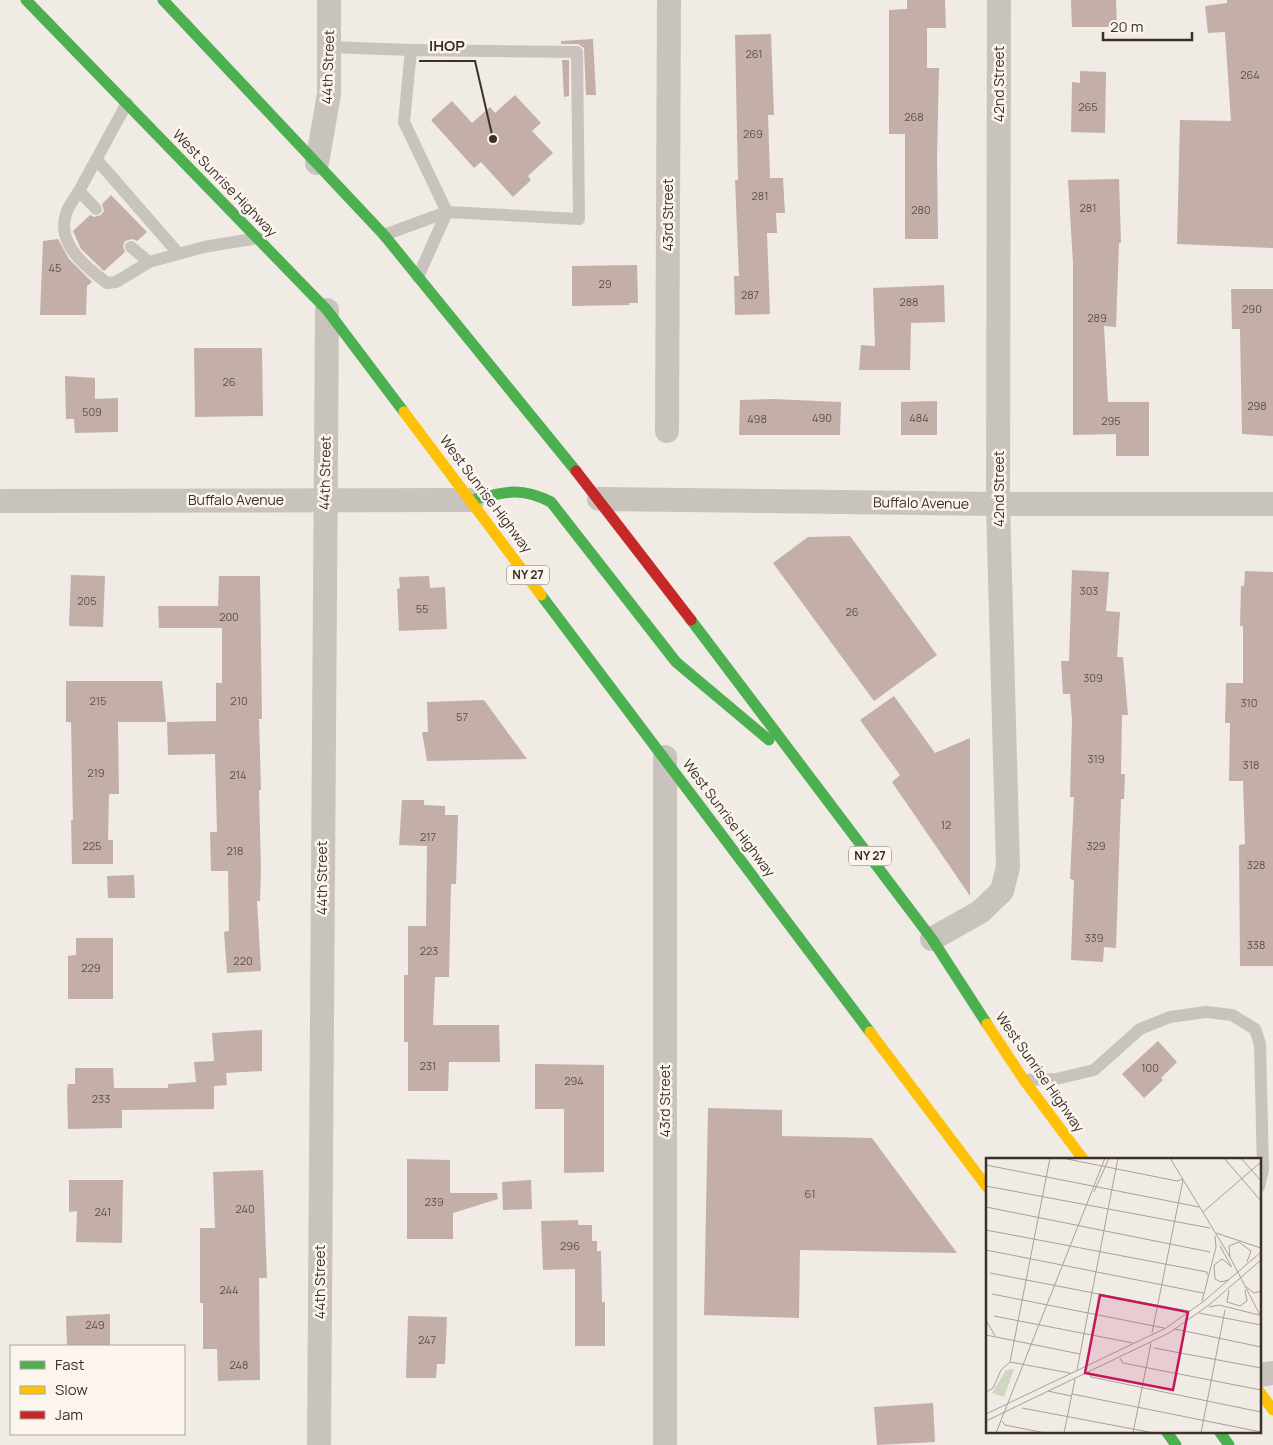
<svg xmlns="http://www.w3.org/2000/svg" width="1273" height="1445" font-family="Manrope,sans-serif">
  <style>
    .building { fill: #c3afa7 }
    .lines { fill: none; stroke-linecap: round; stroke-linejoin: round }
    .lane { stroke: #c9c3be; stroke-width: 12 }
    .street { stroke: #c9c3be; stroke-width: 24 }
    .fast { stroke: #4caf50; stroke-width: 11 }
    .slow { stroke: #ffc107; stroke-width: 11 }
    .jam { stroke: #c62828; stroke-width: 11 }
    .labels { text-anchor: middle; stroke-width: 5; stroke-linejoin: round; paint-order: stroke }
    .number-label { font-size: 11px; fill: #5d504a }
    .shield { fill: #fbf5ee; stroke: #756b66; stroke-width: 1 }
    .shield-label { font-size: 12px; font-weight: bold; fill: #3b302b }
    .street-label { font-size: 14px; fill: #3b302b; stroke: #fbf5ee }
    .inset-road { fill: none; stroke: #a8a09b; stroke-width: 1 }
    .view { fill: #c2185b; fill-opacity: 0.15; stroke: #c2185b; stroke-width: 2.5 }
    .inset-edge { fill: none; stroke: #3b302b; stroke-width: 2.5 }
    .leader { fill: none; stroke: #3b302b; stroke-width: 2 }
    .callout-dot { fill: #3b302b; stroke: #fbf5ee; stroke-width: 2 }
    .callout-label { font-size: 15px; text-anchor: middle; font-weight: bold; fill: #3b302b; stroke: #fbf5ee; stroke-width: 5; stroke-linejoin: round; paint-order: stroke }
  </style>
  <rect width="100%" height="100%" fill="#f0ebe5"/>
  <!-- building -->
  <g class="building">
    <path d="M 907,0 L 945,0 L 946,28 L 927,28 L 927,68 L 939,68 L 937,157 L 938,239 L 905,239 L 905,134 L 889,134 L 889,10 L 907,9 Z"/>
    <path d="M 1071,0 L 1116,0 L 1117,27 L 1072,27 Z"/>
    <path d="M 1227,0 L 1273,0 L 1273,248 L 1177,244 L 1180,120 L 1231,121 L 1225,32 L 1208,33 L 1205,6 L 1227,3 Z"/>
    <path d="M 771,34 L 774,115 L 768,115 L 770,178 L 783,178 L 785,213 L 776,213 L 777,233 L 767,233 L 770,314 L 735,315 L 734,276 L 739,276 L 735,180 L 738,180 L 735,35 Z"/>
    <path d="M 593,39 L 596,95 L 586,95 L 584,48 L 578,44 L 561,44 L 561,41 Z"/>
    <path d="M 562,60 L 569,60 L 569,96 L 564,97 Z"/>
    <path d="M 1080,71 L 1106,72 L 1105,133 L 1071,132 L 1072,82 L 1080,83 Z"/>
    <path d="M 515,95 L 541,123 L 532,131 L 553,153 L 528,176 L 531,180 L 513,197 L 481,162 L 474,168 L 431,120 L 452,101 L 472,123 L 490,107 L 495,113 Z"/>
    <path d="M 1119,179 L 1121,243 L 1119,243 L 1116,327 L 1104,326 L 1108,402 L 1149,402 L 1149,456 L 1116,456 L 1116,434 L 1073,435 L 1073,264 L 1068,180 Z"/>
    <path d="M 111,195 L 147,232 L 137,241 L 132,239 L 125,241 L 123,246 L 125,252 L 104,271 L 81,249 L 73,231 L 90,215 L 94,217 L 101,215 L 104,211 L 102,204 Z"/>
    <path d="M 58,239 L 69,259 L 92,282 L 87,286 L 86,315 L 40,315 L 43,241 Z"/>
    <path d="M 637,265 L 638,303 L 629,303 L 629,305 L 572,306 L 572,266 Z"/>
    <path d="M 944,285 L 945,322 L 911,323 L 910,370 L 859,370 L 861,345 L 875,346 L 873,288 Z"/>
    <path d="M 1231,289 L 1273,289 L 1273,436 L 1242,434 L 1240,329 L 1232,329 Z"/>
    <path d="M 194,348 L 262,348 L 263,416 L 195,417 Z"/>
    <path d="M 65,376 L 95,378 L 95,399 L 118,398 L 118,432 L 75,433 L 74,419 L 66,419 Z"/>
    <path d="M 772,399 L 841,402 L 840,435 L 739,435 L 740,400 Z"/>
    <path d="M 937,401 L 937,435 L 901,435 L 901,402 Z"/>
    <path d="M 850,536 L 937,655 L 874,701 L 773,563 L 808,537 Z"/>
    <path d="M 1072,570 L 1109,572 L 1106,611 L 1120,612 L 1117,657 L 1123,657 L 1128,715 L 1122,715 L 1121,774 L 1125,774 L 1124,799 L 1121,799 L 1116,948 L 1104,947 L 1103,962 L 1071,960 L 1074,880 L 1070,879 L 1074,797 L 1070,797 L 1072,720 L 1070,694 L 1063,694 L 1061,661 L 1069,661 Z"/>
    <path d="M 1245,571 L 1273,572 L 1273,966 L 1240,966 L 1239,845 L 1245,844 L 1243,781 L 1229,781 L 1230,723 L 1225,723 L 1226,683 L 1243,683 L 1243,626 L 1240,626 L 1241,586 L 1244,586 Z"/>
    <path d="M 71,575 L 105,576 L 103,627 L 69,626 Z"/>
    <path d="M 219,576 L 260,576 L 262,719 L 259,719 L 261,790 L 259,790 L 261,870 L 260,901 L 257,901 L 261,971 L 227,973 L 224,932 L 229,931 L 228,871 L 211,871 L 210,832 L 217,832 L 215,754 L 168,755 L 167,722 L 216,721 L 216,683 L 222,683 L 222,628 L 159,628 L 158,606 L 218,606 Z"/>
    <path d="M 429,576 L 430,588 L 445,587 L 447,629 L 399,631 L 397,589 L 400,588 L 399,577 Z"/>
    <path d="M 66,681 L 162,681 L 166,722 L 118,722 L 119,794 L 109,794 L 108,840 L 113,840 L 113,864 L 72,864 L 71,820 L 73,820 L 71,722 L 66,722 Z"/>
    <path d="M 894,696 L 935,753 L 970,738 L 970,896 L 892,782 L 900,775 L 860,720 Z"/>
    <path d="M 484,700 L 527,759 L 427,761 L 422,732 L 428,732 L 427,702 Z"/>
    <path d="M 402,800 L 424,800 L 424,805 L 445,806 L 445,815 L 458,815 L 456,884 L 451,884 L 449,977 L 435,977 L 433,1025 L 499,1025 L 500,1062 L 449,1062 L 448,1091 L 408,1091 L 408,1042 L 404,1042 L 404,975 L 408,975 L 408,926 L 426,926 L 427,846 L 399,845 Z"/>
    <path d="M 134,875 L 135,898 L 108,898 L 107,876 Z"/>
    <path d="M 76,938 L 113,938 L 113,999 L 68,999 L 68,956 L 76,955 Z"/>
    <path d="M 262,1030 L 262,1071 L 226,1073 L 227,1085 L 214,1086 L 214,1109 L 122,1110 L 122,1128 L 68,1129 L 67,1089 L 68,1084 L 75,1084 L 75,1068 L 113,1068 L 114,1088 L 168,1088 L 168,1084 L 196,1082 L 194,1062 L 214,1061 L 212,1033 Z"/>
    <path d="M 1158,1041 L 1177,1062 L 1161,1078 L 1163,1080 L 1144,1098 L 1122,1074 Z"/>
    <path d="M 535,1064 L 604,1065 L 604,1172 L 564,1173 L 564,1109 L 535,1109 Z"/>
    <path d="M 708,1108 L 782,1110 L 782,1136 L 872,1138 L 957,1253 L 800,1250 L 799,1318 L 704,1315 Z"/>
    <path d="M 407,1159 L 450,1160 L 450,1193 L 497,1193 L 498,1199 L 453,1213 L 453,1239 L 407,1239 Z"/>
    <path d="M 263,1170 L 267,1278 L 259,1278 L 260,1380 L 218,1381 L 217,1349 L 203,1349 L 203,1303 L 200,1303 L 200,1228 L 215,1228 L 213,1172 Z"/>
    <path d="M 69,1180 L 123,1180 L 122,1243 L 76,1242 L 77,1211 L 69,1212 Z"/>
    <path d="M 531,1180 L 532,1209 L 503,1210 L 502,1182 Z"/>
    <path d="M 578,1220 L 578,1225 L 592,1225 L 592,1241 L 597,1241 L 597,1251 L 601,1251 L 602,1302 L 605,1302 L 605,1346 L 575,1346 L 575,1269 L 543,1270 L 541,1221 Z"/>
    <path d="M 110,1314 L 110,1346 L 67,1346 L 66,1316 Z"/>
    <path d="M 408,1316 L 447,1317 L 445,1364 L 437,1364 L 436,1378 L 406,1378 Z"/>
    <path d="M 933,1403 L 935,1442 L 877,1445 L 874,1407 Z"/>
  </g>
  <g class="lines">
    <!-- lane -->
    <g class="lane">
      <path d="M 329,47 L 411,50"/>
      <path d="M 97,160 L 178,253"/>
      <path d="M 79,191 C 75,198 68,206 66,214 C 56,244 86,267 107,283 L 116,282 L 149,262"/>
      <path d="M 96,209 L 79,191 L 127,103"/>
      <path d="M 384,235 L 447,212 L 579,219 L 577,52 L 411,50 L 404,122 L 447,212"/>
      <path d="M 131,247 L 149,262 L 204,247 L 258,238"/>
      <path d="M 418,277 L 447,212"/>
      <path d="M 1025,1080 L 1056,1079 L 1094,1070 L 1140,1029 L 1170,1017 L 1206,1012 L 1232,1015 L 1255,1029 L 1260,1044 L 1263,1170 L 1259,1187"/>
    </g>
    <!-- street -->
    <g class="street">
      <path d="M 317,163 L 329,94 L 329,0"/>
      <path d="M 667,431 L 669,0"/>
      <path d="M 599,499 L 998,504 L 1273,504"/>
      <path d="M 0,501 L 472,500"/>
      <path d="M 665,757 L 665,1445"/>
      <path d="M 932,939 L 980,912 L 1002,891 L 1008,867 L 998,504 L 999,0"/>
      <path d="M 1259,1375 L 1273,1373"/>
      <path d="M 319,1445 L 327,310"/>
    </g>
    <!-- fast -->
    <g class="fast">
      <path d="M 26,0 L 327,310 L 404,412"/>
      <path d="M 163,0 L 384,235 L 576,471"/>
      <path d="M 472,500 C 504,492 520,486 551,502 L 676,662 L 769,740"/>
      <path d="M 541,595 L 870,1032"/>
      <path d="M 691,620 L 932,939 L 987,1024"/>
      <path d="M 1166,1431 L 1176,1445"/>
      <path d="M 1219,1431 L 1229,1445"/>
    </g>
    <!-- slow -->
    <g class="slow">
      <path d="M 404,412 L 541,595"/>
      <path d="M 987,1024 L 1024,1080 L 1083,1159"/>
      <path d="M 870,1032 L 987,1187"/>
      <path d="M 1259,1391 L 1273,1410"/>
    </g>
    <!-- jam -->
    <path class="jam" d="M 576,471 L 691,620"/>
  </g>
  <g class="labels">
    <!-- number labels -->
    <g class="number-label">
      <text x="754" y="58">261</text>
      <text x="1250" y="79">264</text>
      <text x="1088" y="111">265</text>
      <text x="914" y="121">268</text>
      <text x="753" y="138">269</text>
      <text x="760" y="200">281</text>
      <text x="1088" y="212">281</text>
      <text x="921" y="214">280</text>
      <text x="55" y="272">45</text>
      <text x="605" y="288">29</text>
      <text x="750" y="299">287</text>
      <text x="909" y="306">288</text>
      <text x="1252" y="313">290</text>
      <text x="1097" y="322">289</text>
      <text x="229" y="386">26</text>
      <text x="1257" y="410">298</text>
      <text x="92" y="416">509</text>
      <text x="822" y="422">490</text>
      <text x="919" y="422">484</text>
      <text x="757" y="423">498</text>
      <text x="1111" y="425">295</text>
      <text x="1089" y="595">303</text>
      <text x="87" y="605">205</text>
      <text x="422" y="613">55</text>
      <text x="852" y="616">26</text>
      <text x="229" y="621">200</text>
      <text x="1093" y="682">309</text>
      <text x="98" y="705">215</text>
      <text x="239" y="705">210</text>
      <text x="1249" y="707">310</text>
      <text x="462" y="721">57</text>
      <text x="1096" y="763">319</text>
      <text x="1251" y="769">318</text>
      <text x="96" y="777">219</text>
      <text x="238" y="779">214</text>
      <text x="946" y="829">12</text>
      <text x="428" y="841">217</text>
      <text x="92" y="850">225</text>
      <text x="1096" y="850">329</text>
      <text x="235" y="855">218</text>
      <text x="1256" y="869">328</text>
      <text x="1094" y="942">339</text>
      <text x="1256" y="949">338</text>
      <text x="429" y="955">223</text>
      <text x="243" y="965">220</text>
      <text x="91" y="972">229</text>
      <text x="428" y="1070">231</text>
      <text x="1150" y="1072">100</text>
      <text x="574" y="1085">294</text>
      <text x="101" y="1103">233</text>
      <text x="810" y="1198">61</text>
      <text x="434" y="1206">239</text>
      <text x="245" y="1213">240</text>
      <text x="103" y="1216">241</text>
      <text x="570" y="1250">296</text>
      <text x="229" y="1294">244</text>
      <text x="95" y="1329">249</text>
      <text x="427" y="1344">247</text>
      <text x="239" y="1369">248</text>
    </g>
    <!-- shield labels -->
    <g class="shield">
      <rect x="507" y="565.5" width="42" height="19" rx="4"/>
      <rect x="849" y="846.5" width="42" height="19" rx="4"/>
    </g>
    <g class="shield-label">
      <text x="528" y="579">NY 27</text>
      <text x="870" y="860">NY 27</text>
    </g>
    <!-- street labels -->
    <g class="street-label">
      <text transform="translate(328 67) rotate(-88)" y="5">44th Street</text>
      <text transform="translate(999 84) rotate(-90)" y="5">42nd Street</text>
      <text transform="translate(225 183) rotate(46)" y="5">West Sunrise Highway</text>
      <text transform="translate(668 215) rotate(-90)" y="5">43rd Street</text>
      <text transform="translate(325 473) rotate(-89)" y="5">44th Street</text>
      <text transform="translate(999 489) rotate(-90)" y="5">42nd Street</text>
      <text transform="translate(486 494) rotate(53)" y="5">West Sunrise Highway</text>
      <text x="236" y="505">Buffalo Avenue</text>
      <text transform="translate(921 503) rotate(1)" y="5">Buffalo Avenue</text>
      <text transform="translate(729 818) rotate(53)" y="5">West Sunrise Highway</text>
      <text transform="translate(322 878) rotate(-90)" y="5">44th Street</text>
      <text transform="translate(1040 1072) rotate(55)" y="5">West Sunrise Highway</text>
      <text transform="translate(665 1101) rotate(-90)" y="5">43rd Street</text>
      <text transform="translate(320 1282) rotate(-90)" y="5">44th Street</text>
    </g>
  </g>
  <!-- overview -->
  <g transform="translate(986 1158)">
    <rect width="275" height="275" fill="#f0ebe5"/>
    <path d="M 28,211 L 18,239 L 6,235 L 20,212 Z" fill="#d1d6bf"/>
    <path class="inset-road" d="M 76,0 L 191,23 L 197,21M 184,0 L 244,99 L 275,159M 238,0 L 275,43M 255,0 L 275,23M 0,7 L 213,49M 0,28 L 224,70M 108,34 L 123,0M 0,49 L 224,94M 217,54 L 275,4M 0,72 L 221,114 L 221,117M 230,75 L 275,90M 234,88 L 245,108M 0,92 L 217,135M 244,99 L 243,88 L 253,84 L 265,93 L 261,104M 4,115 L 201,153M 242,122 L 235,124 L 229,121 L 228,107 L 236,101 L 246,109M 259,128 L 268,135 L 275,133M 243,132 L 241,144 L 254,148 L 261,143 L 259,132M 6,136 L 178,170M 216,143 L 230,89 L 229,78M 223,149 L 233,147 L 273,157M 213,155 L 275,167M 8,158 L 147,185M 0,162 L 9,178M 189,171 L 275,189M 166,175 L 197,22M 0,177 L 94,196M 168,190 L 275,210M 134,200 L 137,205 L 275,232M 24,204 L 64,0M 91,212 L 132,0M 103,214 L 105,219 L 275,254M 62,233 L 85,238M 0,234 L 7,230 L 15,212 L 24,204 L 84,215M 86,236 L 275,274M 36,250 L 168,275M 0,256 L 180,170 L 218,143 L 275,94M 0,263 L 183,175 L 223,147 L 275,102M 16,263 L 19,267 L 59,275M 10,275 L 119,0M 78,275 L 89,221M 147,275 L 165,185M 215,275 L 239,152"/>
    <path class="view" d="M 114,137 L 202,154 L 187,232 L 99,215 Z"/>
    <rect width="275" height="275" class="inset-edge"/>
  </g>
  <!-- callouts -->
  <path class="leader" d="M493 139L475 61H419"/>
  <circle class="callout-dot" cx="493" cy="139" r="5"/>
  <g class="callout-label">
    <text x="447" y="51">IHOP</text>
  </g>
  <!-- legend -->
  <rect x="10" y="1345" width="175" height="90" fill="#fbf5ee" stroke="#aea6a0"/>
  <rect x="20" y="1361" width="25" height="8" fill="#4caf50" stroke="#aea6a0"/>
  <text x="55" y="1370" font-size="15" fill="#3b302b">Fast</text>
  <rect x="20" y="1386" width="25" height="8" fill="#ffc107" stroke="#aea6a0"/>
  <text x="55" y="1395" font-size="15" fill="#3b302b">Slow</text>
  <rect x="20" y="1411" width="25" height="8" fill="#c62828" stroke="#aea6a0"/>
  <text x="55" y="1420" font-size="15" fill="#3b302b">Jam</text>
  <!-- scale -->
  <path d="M1103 32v8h89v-8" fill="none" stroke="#3b302b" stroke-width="2.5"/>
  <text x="1110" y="32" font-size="15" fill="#3b302b" stroke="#fbf5ee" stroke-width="4" paint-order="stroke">20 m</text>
</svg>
